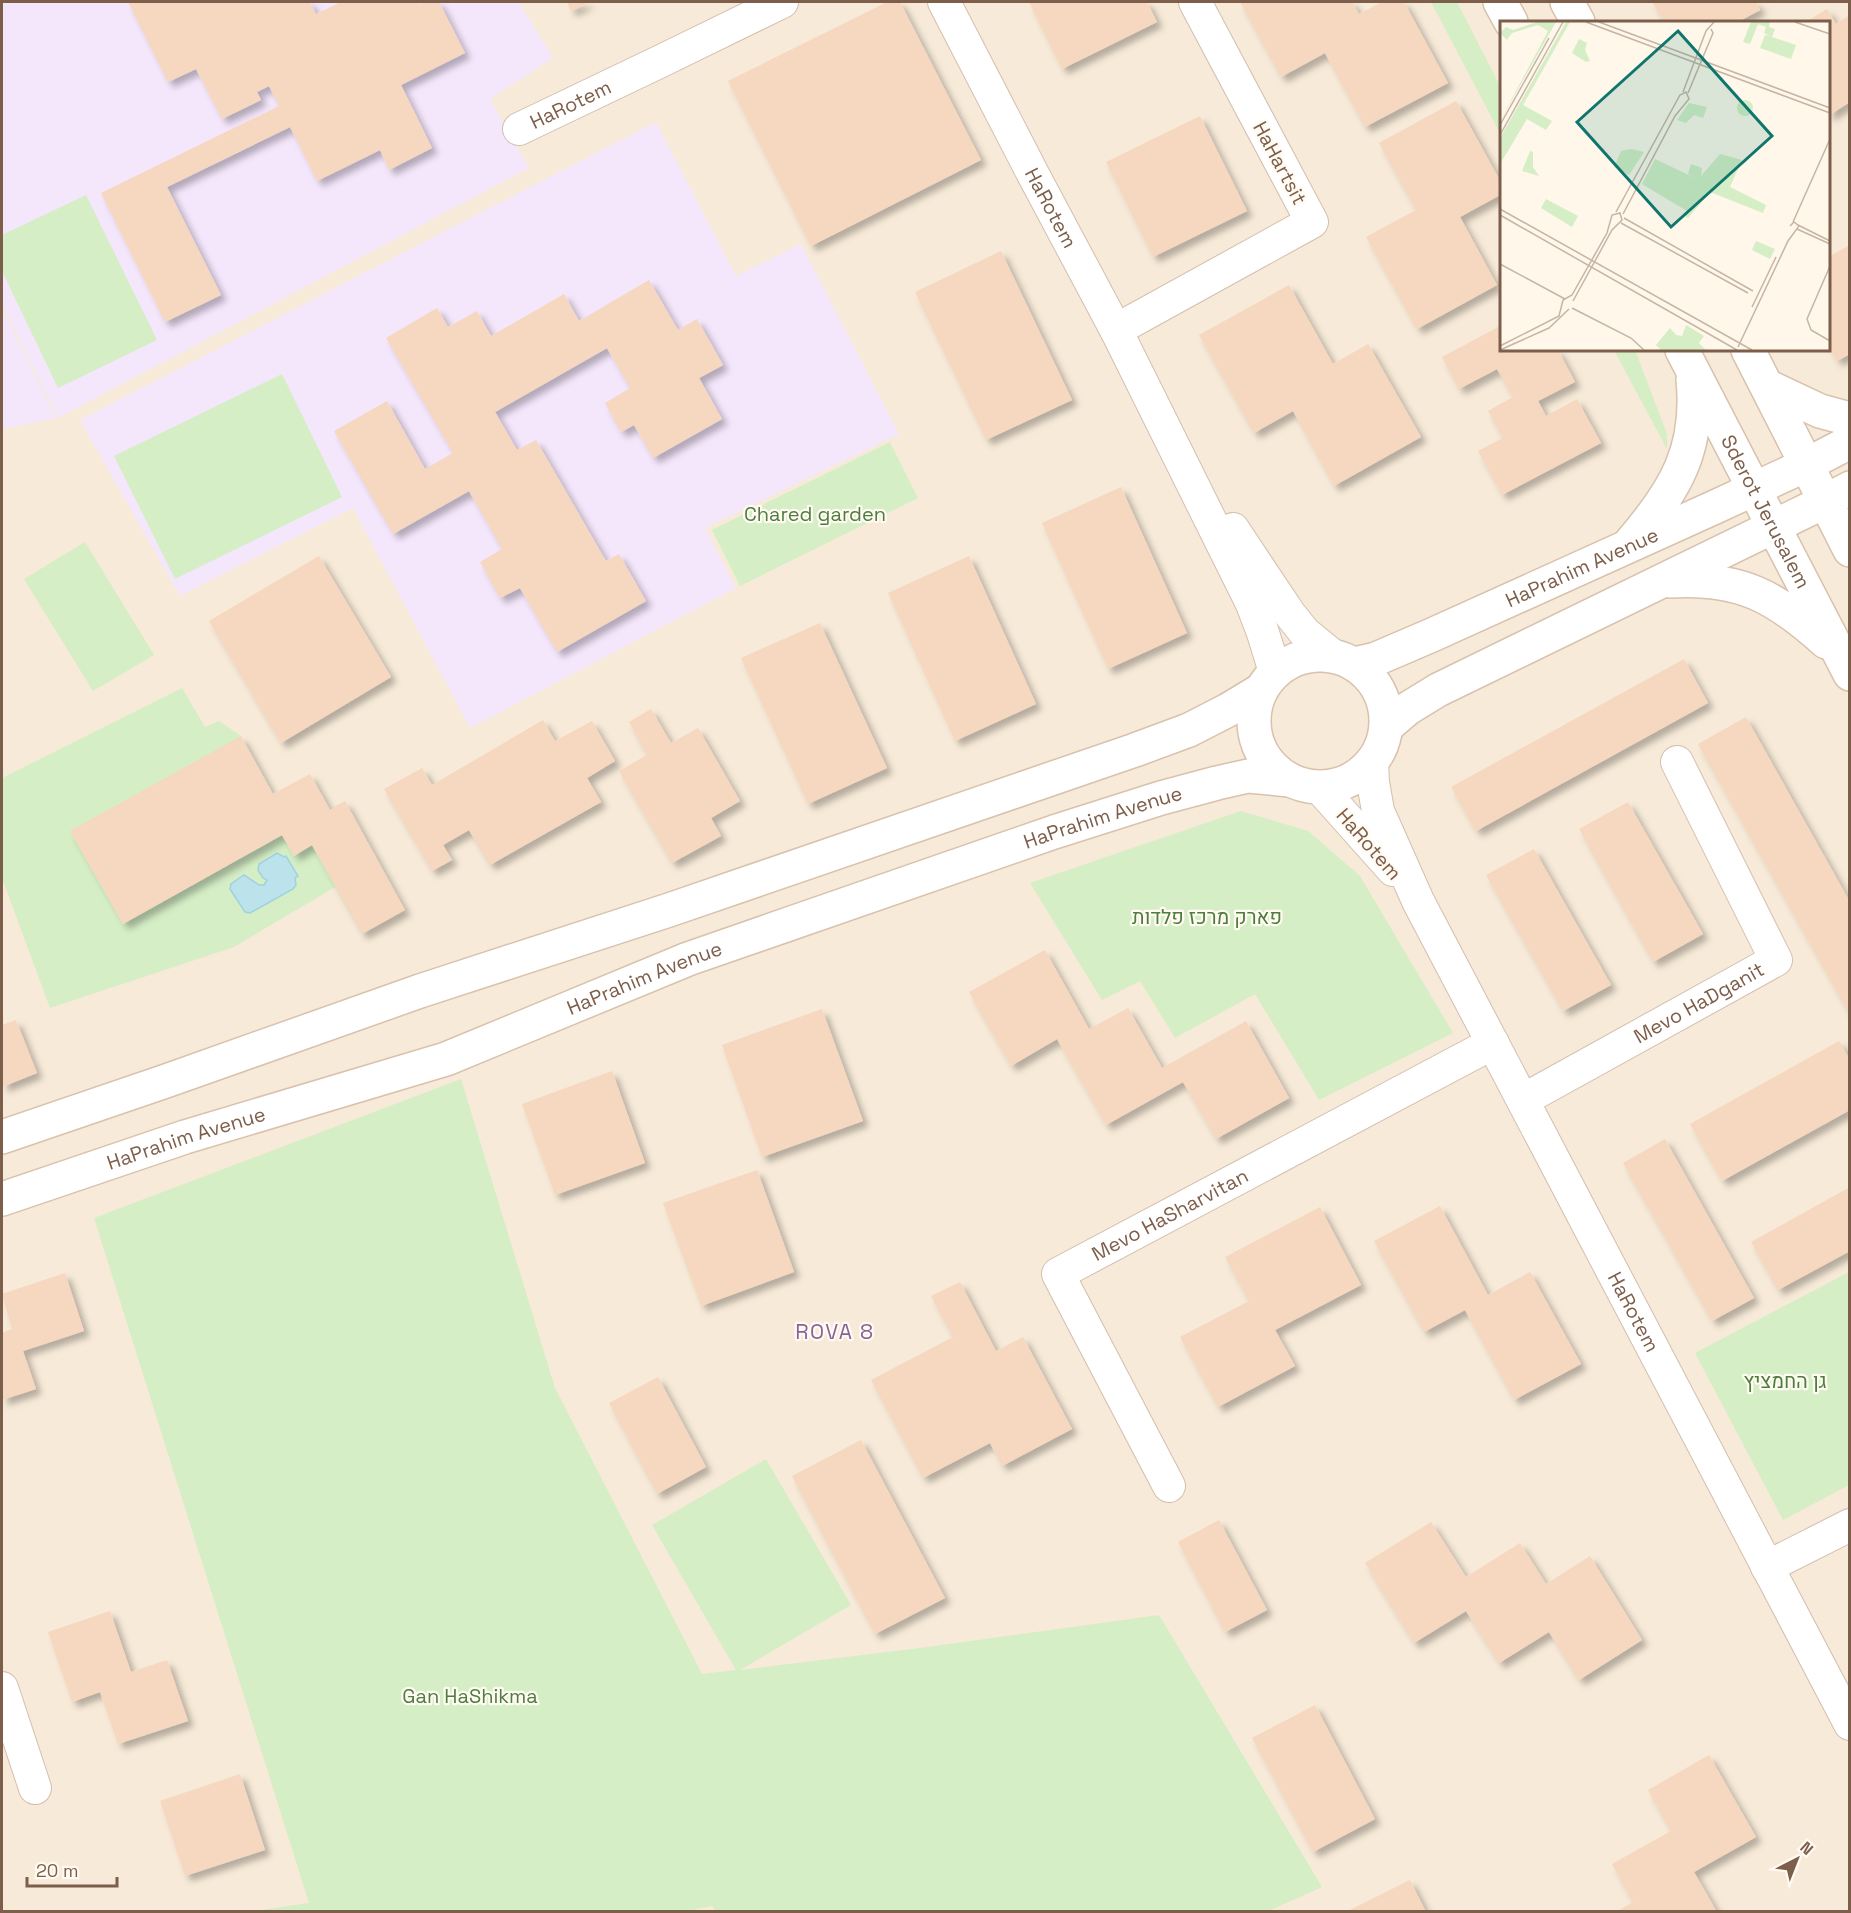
<svg xmlns="http://www.w3.org/2000/svg" width="1851" height="1913" font-family="'Space Grotesk',Heebo,sans-serif">
  <style>
    .residential { fill: #f7ead8; fill-rule: evenodd }
    .education { fill: #f4e6fb }
    .green { fill: #d5eec6 }
    .water { fill: #bce2eb; stroke: #a1d2dd; stroke-width: 1.5 }
    .building { fill: #f6d7bf; filter: url(#shadow) }
    .lines { fill: none; stroke-linecap: round; stroke-linejoin: round }
    .street-casing { stroke: #d3bfae; stroke-width: 34 }
    .secondary-casing { stroke: #d8c2ad; stroke-width: 36 }
    .street { stroke: #fff; stroke-width: 32 }
    .secondary { stroke: #fff; stroke-width: 33 }
    .labels { text-anchor: middle; stroke-width: 4.5; stroke-linejoin: round; paint-order: stroke }
    .street-label { font-size: 20px; fill: #7d5e4a; stroke: #fffaf2 }
    .park-label { font-size: 20px; fill: #4e7d3d; stroke: #fffaf2 }
    .neighbourhood-label { font-size: 21px; letter-spacing: 1.5px; fill: #886298; stroke: #fffaf2 }
    .inset-road { fill: none; stroke: #c6b5a5; stroke-width: 1.5 }
    .view { fill: #0f766e; fill-opacity: 0.15; stroke: #0f766e; stroke-width: 3 }
    .inset-edge { fill: none; stroke: #7d5e4a; stroke-width: 3 }
  </style>
  <defs>
    <filter id="shadow"><feDropShadow dx="5.5" dy="5.5" stdDeviation="3" flood-color="#0004"/></filter>
  </defs>
  <rect width="100%" height="100%" fill="#fef7ea"/>
  <!-- residential -->
  <path class="residential" d="M 2,2 L 1849,2 L 1849,1911 L 2,1911 ZM 1502,22 L 1828,22 L 1828,350 L 1502,350 Z"/>
  <!-- education -->
  <g class="education">
    <path d="M 2,2 L 519,2 L 553,58 L 490,99 L 529,168 L 58,418 L 2,304 Z"/>
    <path d="M 656,122 L 736,276 L 801,244 L 899,434 L 705,528 L 736,588 L 470,728 L 353,508 L 180,596 L 80,420 Z"/>
    <path d="M 2,308 L 56,418 L 2,429 Z"/>
  </g>
  <!-- green -->
  <g class="green">
    <path d="M 1431,2 L 1457,2 L 1501,88 L 1501,135 Z"/>
    <path d="M 86,195 L 157,340 L 58,388 L 2,271 L 2,235 Z"/>
    <path d="M 1614,350 L 1635,350 L 1667,434 L 1667,449 Z"/>
    <path d="M 282,374 L 342,497 L 175,579 L 114,456 Z"/>
    <path d="M 890,442 L 918,498 L 740,586 L 712,530 Z"/>
    <path d="M 85,542 L 154,655 L 93,691 L 24,579 Z"/>
    <path d="M 182,688 L 205,727 L 219,721 L 241,736 L 273,794 L 330,809 L 345,801 L 405,910 L 362,934 L 335,887 L 234,947 L 50,1008 L 2,878 L 2,778 Z"/>
    <path d="M 1241,811 L 1308,831 L 1360,876 L 1453,1033 L 1319,1100 L 1255,994 L 1175,1038 L 1140,981 L 1102,1000 L 1030,883 Z"/>
    <path d="M 461,1079 L 555,1388 L 702,1674 L 736,1670 L 652,1525 L 766,1459 L 851,1605 L 740,1670 L 912,1649 L 1159,1615 L 1322,1887 L 1266,1912 L 716,1912 L 712,1906 L 682,1912 L 255,1911 L 309,1903 L 94,1218 Z"/>
    <path d="M 1849,1272 L 1849,1485 L 1783,1520 L 1695,1353 Z"/>
  </g>
  <!-- water -->
  <path class="water" d="M 277,853 L 284,857 L 286,856 L 298,876 L 295,878 L 296,885 L 293,889 L 250,913 L 245,912 L 230,889 L 231,884 L 244,875 L 259,885 L 264,885 L 267,880 L 263,878 L 258,870 L 259,864 Z"/>
  <!-- building -->
  <g class="building">
    <path d="M 128,2 L 310,2 L 316,14 L 341,2 L 418,2 L 419,4 L 424,2 L 439,2 L 465,53 L 401,85 L 432,148 L 389,170 L 380,150 L 317,181 L 290,127 L 167,187 L 221,295 L 165,322 L 101,193 L 279,106 L 269,86 L 257,92 L 261,100 L 222,119 L 196,69 L 168,82 Z"/>
    <path d="M 567,2 L 590,2 L 571,11 Z"/>
    <path d="M 887,2 L 900,2 L 981,160 L 811,246 L 728,81 Z"/>
    <path d="M 1029,2 L 1147,2 L 1157,22 L 1062,69 Z"/>
    <path d="M 1240,2 L 1352,2 L 1359,14 L 1382,2 L 1404,2 L 1448,83 L 1365,127 L 1325,53 L 1281,77 Z"/>
    <path d="M 1652,2 L 1756,2 L 1760,10 L 1738,22 L 1664,22 Z"/>
    <path d="M 1827,9 L 1836,24 L 1850,15 L 1850,102 L 1828,116 L 1828,22 L 1806,22 Z"/>
    <path d="M 1456,101 L 1502,184 L 1502,194 L 1460,217 L 1497,285 L 1417,329 L 1366,237 L 1416,210 L 1379,143 Z"/>
    <path d="M 1200,116 L 1247,211 L 1153,257 L 1106,162 Z"/>
    <path d="M 1850,245 L 1850,354 L 1837,361 L 1828,345 L 1828,257 Z"/>
    <path d="M 1001,251 L 1072,400 L 986,440 L 915,292 Z"/>
    <path d="M 649,280 L 678,330 L 697,319 L 723,365 L 699,378 L 722,419 L 653,458 L 634,425 L 621,432 L 605,403 L 630,388 L 607,348 L 495,412 L 517,450 L 536,440 L 606,561 L 619,554 L 646,601 L 557,652 L 520,588 L 500,598 L 480,562 L 502,549 L 469,491 L 393,534 L 334,431 L 387,401 L 425,469 L 453,453 L 386,338 L 437,308 L 448,327 L 477,311 L 491,336 L 564,294 L 579,321 Z"/>
    <path d="M 1289,285 L 1333,364 L 1368,344 L 1421,437 L 1334,486 L 1293,411 L 1254,433 L 1199,335 Z"/>
    <path d="M 1502,325 L 1502,350 L 1558,350 L 1575,382 L 1538,401 L 1546,416 L 1577,399 L 1601,443 L 1502,495 L 1478,451 L 1503,438 L 1488,411 L 1513,397 L 1497,369 L 1459,389 L 1442,357 Z"/>
    <path d="M 1121,487 L 1187,633 L 1108,669 L 1042,523 Z"/>
    <path d="M 319,556 L 391,677 L 281,743 L 209,621 Z"/>
    <path d="M 969,556 L 1036,704 L 955,741 L 888,593 Z"/>
    <path d="M 820,623 L 887,768 L 808,804 L 741,658 Z"/>
    <path d="M 1684,659 L 1708,703 L 1476,831 L 1451,787 Z"/>
    <path d="M 651,709 L 671,743 L 698,728 L 740,801 L 711,818 L 721,836 L 672,863 L 619,771 L 647,755 L 629,722 Z"/>
    <path d="M 1746,717 L 1850,902 L 1850,1015 L 1698,744 Z"/>
    <path d="M 543,720 L 555,741 L 592,721 L 615,761 L 587,778 L 601,802 L 490,865 L 469,830 L 443,845 L 452,860 L 432,871 L 384,789 L 422,768 L 432,785 Z"/>
    <path d="M 241,736 L 273,794 L 310,774 L 330,810 L 345,801 L 405,910 L 362,934 L 312,845 L 294,856 L 282,835 L 123,924 L 70,831 Z"/>
    <path d="M 1628,802 L 1703,934 L 1653,962 L 1579,829 Z"/>
    <path d="M 1534,849 L 1611,985 L 1563,1011 L 1486,875 Z"/>
    <path d="M 1045,950 L 1089,1029 L 1128,1008 L 1162,1068 L 1246,1021 L 1289,1098 L 1216,1139 L 1183,1082 L 1106,1125 L 1057,1039 L 1011,1066 L 969,992 Z"/>
    <path d="M 822,1009 L 863,1121 L 762,1157 L 722,1045 Z"/>
    <path d="M 16,1020 L 37,1073 L 2,1087 L 2,1025 Z"/>
    <path d="M 1839,1041 L 1850,1060 L 1850,1110 L 1722,1181 L 1690,1124 Z"/>
    <path d="M 612,1071 L 645,1163 L 555,1195 L 522,1104 Z"/>
    <path d="M 1665,1139 L 1754,1298 L 1712,1321 L 1623,1163 Z"/>
    <path d="M 757,1170 L 794,1272 L 701,1306 L 663,1203 Z"/>
    <path d="M 1850,1187 L 1850,1251 L 1778,1290 L 1751,1242 Z"/>
    <path d="M 1440,1206 L 1488,1295 L 1530,1272 L 1581,1364 L 1514,1400 L 1465,1310 L 1424,1332 L 1374,1241 Z"/>
    <path d="M 1320,1207 L 1361,1285 L 1275,1330 L 1295,1366 L 1218,1407 L 1180,1337 L 1249,1301 L 1225,1257 Z"/>
    <path d="M 65,1273 L 84,1331 L 23,1351 L 36,1389 L 2,1400 L 2,1333 L 12,1329 L 2,1294 Z"/>
    <path d="M 960,1282 L 996,1351 L 1023,1337 L 1072,1429 L 1002,1466 L 990,1443 L 923,1478 L 871,1380 L 953,1337 L 931,1296 Z"/>
    <path d="M 658,1377 L 706,1467 L 657,1494 L 609,1403 Z"/>
    <path d="M 861,1440 L 945,1598 L 875,1634 L 792,1476 Z"/>
    <path d="M 1219,1520 L 1267,1610 L 1225,1632 L 1178,1542 Z"/>
    <path d="M 1431,1522 L 1466,1577 L 1520,1543 L 1546,1584 L 1590,1556 L 1642,1640 L 1579,1680 L 1549,1632 L 1499,1663 L 1466,1611 L 1414,1643 L 1365,1563 Z"/>
    <path d="M 110,1611 L 131,1672 L 167,1660 L 188,1721 L 118,1744 L 100,1692 L 72,1702 L 48,1632 Z"/>
    <path d="M 1315,1705 L 1375,1819 L 1313,1852 L 1252,1738 Z"/>
    <path d="M 1709,1755 L 1756,1837 L 1694,1872 L 1717,1912 L 1616,1912 L 1633,1902 L 1612,1864 L 1671,1831 L 1648,1790 Z"/>
    <path d="M 240,1774 L 265,1850 L 185,1876 L 160,1801 Z"/>
    <path d="M 1410,1880 L 1426,1912 L 1346,1912 Z"/>
  </g>
  <g class="lines">
    <!-- street casing -->
    <g class="street-casing">
      <g id="street">
        <path id="s1" d="M 944,2 L 1034,176 L 1116,330 L 1252,604 L 1263,633 L 1275,672"/>
        <path id="s2" d="M 519,129 L 659,62 L 782,2"/>
        <path d="M 1116,330 L 1312,222 L 1195,2"/>
        <path d="M 1233,529 L 1289,613 L 1305,633 L 1332,655"/>
        <path id="s3" d="M 1372,762 L 1373,782 L 1378,811 L 1418,901 L 1850,1724"/>
        <path d="M 1319,787 L 1393,870"/>
        <path id="s4" d="M 1523,1100 L 1776,960 L 1677,762"/>
        <path id="s5" d="M 1169,1486 L 1058,1274 L 1493,1043"/>
        <path d="M 1767,1567 L 1850,1525"/>
        <path d="M 2,1688 L 35,1788"/>
      </g>
    </g>
    <!-- secondary casing -->
    <g class="secondary-casing">
      <g id="secondary">
        <path d="M 1500,2 L 1511,22"/>
        <path d="M 1567,2 L 1578,22"/>
        <path id="s6" d="M 1682,350 L 1850,674"/>
        <path d="M 1748,350 L 1850,550"/>
        <path d="M 1767,386 L 1820,411 L 1850,419"/>
        <path d="M 1631,542 C 1675,491 1700,449 1693,380"/>
        <path d="M 1670,581 C 1740,577 1775,596 1826,642"/>
        <circle cx="1320" cy="721" r="66"/>
        <path id="s7" d="M 1354,664 L 1376,659 L 1432,635 L 1715,507 L 1806,465 L 1850,442"/>
        <path d="M 1386,727 L 1407,709 L 1438,690 L 1824,502 L 1850,488"/>
        <path d="M 2,1137 L 166,1081 L 420,991 L 669,910 L 1135,750 L 1189,730 L 1228,710 L 1261,690"/>
        <path id="s8" d="M 2,1199 L 185,1137 L 446,1059 L 688,959 L 1054,832 L 1161,798 L 1217,783 L 1248,776 L 1290,780"/>
      </g>
    </g>
    <!-- street -->
    <use href="#street" class="street"/>
    <!-- secondary -->
    <use href="#secondary" class="secondary"/>
  </g>
  <g class="labels">
    <!-- street labels -->
    <g class="street-label">
      <text dy="7" stroke="none"><textPath href="#s2" startOffset="57">HaRotem</textPath></text>
      <text transform="translate(1280 163) rotate(62)" y="7">HaHartsit</text>
      <text dy="7" stroke="none"><textPath href="#s1" startOffset="232">HaRotem</textPath></text>
      <text dy="7" stroke="none"><textPath href="#s6" startOffset="182">Sderot Jerusalem</textPath></text>
      <text dy="7" stroke="none"><textPath href="#s7" startOffset="248">HaPrahim Avenue</textPath></text>
      <text dy="7" stroke="none"><textPath href="#s8" startOffset="1166">HaPrahim Avenue</textPath></text>
      <text transform="translate(1369 844) rotate(49)" y="7">HaRotem</text>
      <text dy="7" stroke="none"><textPath href="#s8" startOffset="680">HaPrahim Avenue</textPath></text>
      <text dy="7" stroke="none"><textPath href="#s4" startOffset="201">Mevo HaDganit</textPath></text>
      <text dy="7" stroke="none"><textPath href="#s8" startOffset="194">HaPrahim Avenue</textPath></text>
      <text dy="7" stroke="none"><textPath href="#s5" startOffset="366">Mevo HaSharvitan</textPath></text>
      <text dy="7" stroke="none"><textPath href="#s3" startOffset="612">HaRotem</textPath></text>
    </g>
    <!-- park labels -->
    <g class="park-label">
      <text x="815" y="521">Chared garden</text>
      <text x="1207" y="924">פארק מרכז פלדות</text>
      <text x="1785" y="1388">גן החמציץ</text>
      <text x="470" y="1703">Gan HaShikma</text>
    </g>
    <!-- neighbourhood labels -->
    <g class="neighbourhood-label">
      <text x="835" y="1339">ROVA 8</text>
    </g>
  </g>
  <!-- overview -->
  <g transform="translate(1500 21)">
    <rect width="330" height="330" fill="#fef7ea"/>
    <path d="M 37,1 L 56,1 L 0,100 L 48,10 L 38,4 L 12,12 L 7,19 L 0,12 L 6,6 L 13,9 ZM 66,1 L 70,1 L 23,84 L 52,100 L 46,109 L 27,98 L 0,143 L 0,117 ZM 251,1 L 270,1 L 269,6 L 275,8 L 272,16 L 296,24 L 291,38 L 260,27 L 265,14 L 270,15 L 264,12 L 266,6 L 258,3 L 250,23 L 243,21 ZM 79,18 L 87,22 L 85,29 L 90,40 L 86,41 L 72,32 ZM237 87a8 8 0 1 1 16 0a8 8 0 1 1-16 0ZM 189,82 L 207,86 L 203,97 L 194,94 L 186,102 L 177,99 ZM 132,128 L 144,131 L 129,154 L 114,146 L 121,130 ZM 30,130 L 33,131 L 33,146 L 39,155 L 22,150 ZM 220,133 L 242,139 L 230,166 L 266,184 L 263,192 L 210,171 L 188,197 L 184,194 L 187,190 L 142,163 L 155,138 L 197,158 L 188,153 L 191,143 L 202,147 L 201,155 ZM 46,178 L 78,195 L 72,206 L 41,187 ZM 256,220 L 275,228 L 270,238 L 252,229 ZM 186,304 L 204,315 L 199,322 L 206,329 L 161,329 L 156,324 L 170,307 L 176,314 L 182,315 Z" fill="#d5eec6"/>
    <path class="inset-road" d="M 86,1 L 330,92M 99,1 L 330,87M 295,1 L 330,13M 183,71 L 206,10 L 214,1M 188,72 L 213,12 L 211,8M 0,104 L 49,17M 0,114 L 63,1M 0,188 L 252,329M 116,191 L 180,74 L 186,71 L 189,78 L 175,95 L 123,193M 0,194 L 237,329M 124,197 L 253,270M 293,201 L 330,118M 121,202 L 248,272M 298,204 L 330,220M 297,208 L 330,223M 0,243 L 65,278M 330,245 L 307,298 L 311,309 L 330,320M 252,286 L 276,236M 72,287 L 131,317 L 144,329M 0,325 L 59,295 L 63,279 L 72,274 L 107,212 L 112,194 L 120,192 L 122,199 L 112,209 L 73,280M 238,326 L 288,220 L 299,205 L 294,201 L 290,205M 0,329 L 49,307 L 69,288"/>
    <path class="view" d="M 178,10 L 272,115 L 171,206 L 77,101 Z"/>
    <rect width="330" height="330" class="inset-edge"/>
  </g>
  <!-- border -->
  <rect width="1851" height="1913" fill="none" stroke="#7d5e4a" stroke-width="6"/>
  <!-- north arrow -->
  <g transform="translate(1797 1859) rotate(42)" stroke="#fffaf2" stroke-width="4.5" paint-order="stroke">
  <path d="M0-4.5L10 22L0 15L-10 22Z" fill="#7d5e4a"/>
  <text y="-9" font-size="16" font-weight="bold" text-anchor="middle" fill="#7d5e4a">N</text>
  </g>
  <!-- scale -->
  <path d="M27 1877v9h90v-9" fill="none" stroke="#7d5e4a" stroke-width="3"/>
  <text x="36" y="1877" font-size="18" fill="#7d5e4a" stroke="#fffaf2" stroke-width="4.5" paint-order="stroke">20 m</text>
</svg>
